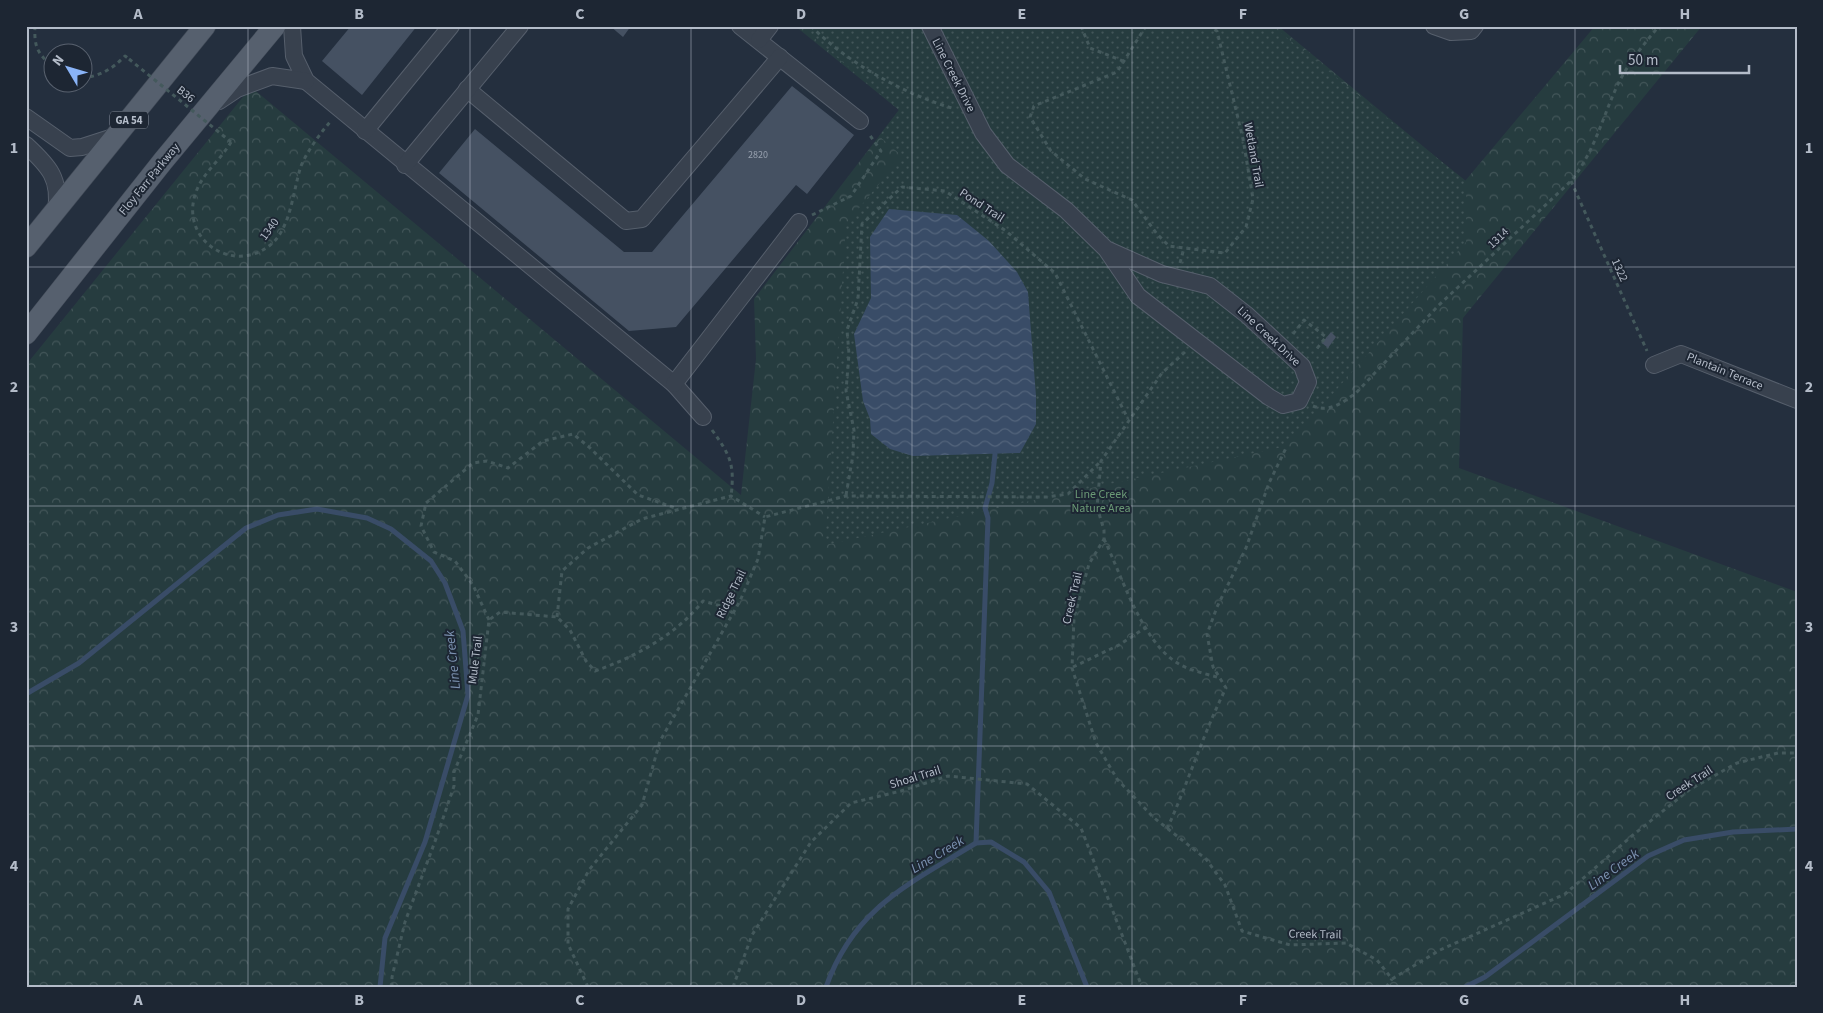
<svg xmlns="http://www.w3.org/2000/svg" width="1823" height="1013" font-family="'Source Sans 3',sans-serif">
  <style>
    .forest { fill: url(#forest-crowns) }
    .park { fill: url(#park-dots) }
    .water { fill: url(#water-waves) }
    .lines { fill: none; stroke-linecap: round; stroke-linejoin: round }
    .stream { stroke: #394c67; stroke-width: 5 }
    .building { fill: #455162 }
    .minor-casing { stroke: #565f6c; stroke-width: 18 }
    .major-casing { stroke: #414a57; stroke-width: 22 }
    .path { stroke: #44595c; stroke-width: 3; stroke-dasharray: 4 4; stroke-linecap: butt }
    .minor { stroke: #38414e; stroke-width: 16 }
    .major { stroke: #56606e; stroke-width: 21 }
    .path-bridge { stroke: #44595c; stroke-width: 3; stroke-dasharray: 4 4; stroke-linecap: butt }
    .grid { fill: none; stroke: #b4bcc9; stroke-width: 1; stroke-opacity: 0.55 }
    .labels { text-anchor: middle; stroke-width: 4; stroke-linejoin: round; paint-order: stroke }
    .number-label { font-size: 10px; fill: #98a1af }
    .shield { fill: #1d2633; stroke: #878f9c; stroke-width: 1 }
    .shield-label { font-size: 11px; font-weight: bold; fill: #b4bcc9 }
    .street-label { font-size: 12px; fill: #b4bcc9; stroke: #1d2633 }
    .park-label { font-size: 12px; fill: #6b9a76; stroke: #1d2633 }
    .water-label { font-size: 14px; font-style: italic; fill: #7c92b1; stroke: #1d2633 }
    .neatline { fill: none; stroke: #b4bcc9; stroke-width: 2 }
    .grid-label { font-size: 16px; text-anchor: middle; font-weight: bold; fill: #b4bcc9 }
  </style>
  <defs>
    <pattern id="forest-crowns" width="20" height="18" patternUnits="userSpaceOnUse" patternTransform="scale(1.25)"><rect width="20" height="18" fill="#263c3f"/><path d="M2 6a3 3 0 1 1 6 0M12 15a3 3 0 1 1 6 0" fill="none" stroke="#435659"/></pattern>
    <pattern id="park-dots" width="8" height="8" patternUnits="userSpaceOnUse" patternTransform="scale(1.25)"><rect width="8" height="8" fill="#263c3f"/><path d="M2 2h.1M6 6h.1" fill="none" stroke="#435659" stroke-width="1.8" stroke-linecap="round"/></pattern>
    <pattern id="water-waves" width="16" height="10" patternUnits="userSpaceOnUse" patternTransform="scale(1.25)"><rect width="16" height="10" fill="#394c67"/><path d="M0 5q4-4 8 0t8 0" fill="none" stroke="#53647b"/></pattern>
  </defs>
  <rect width="100%" height="100%" fill="#242f3e"/>
  <!-- forest -->
  <path class="forest" d="M 795,26 L 1278,26 L 1465,181 L 1595,26 L 1702,26 L 1463,318 L 1459,468 L 1797,592 L 1797,987 L 26,987 L 26,365 L 251,87 L 741,495 L 756,359 L 754,299 L 899,110 Z"/>
  <!-- park -->
  <path class="park" d="M 800,26 L 1272,26 L 1466,181 L 1466,242 L 1287,446 L 825,545 L 846,224 L 902,156 L 879,136 L 899,110 Z"/>
  <!-- water -->
  <path class="water" d="M 889,209 L 957,215 L 989,241 L 1017,272 L 1028,292 L 1036,396 L 1036,424 L 1020,453 L 913,456 L 890,449 L 871,434 L 870,419 L 863,401 L 854,334 L 871,298 L 870,237 Z"/>
  <g class="lines">
    <!-- stream -->
    <g class="stream">
      <path d="M 26,694 L 79,663 L 246,528 L 278,515 L 317,509 L 367,518 L 391,529 L 431,561 L 445,583 L 463,631 L 468,695 L 425,842 L 385,938 L 380,987"/>
      <path d="M 976,843 L 988,518 L 985,508 L 992,483 L 995,454"/>
      <path d="M 826,987 C 854,908 909,884 976,843 L 991,842 L 1024,862 L 1049,892 L 1087,987"/>
      <path d="M 1465,987 L 1485,977 L 1648,856 L 1684,840 L 1733,832 L 1797,829"/>
    </g>
  </g>
  <!-- building -->
  <g class="building">
    <path d="M 351,26 L 417,26 L 362,95 L 322,61 Z"/>
    <path d="M 610,26 L 631,26 L 623,37 Z"/>
    <path d="M 792,86 L 854,135 L 807,194 L 796,185 L 676,327 L 629,331 L 439,173 L 475,129 L 624,252 L 652,252 Z"/>
    <path d="M 1331,332 L 1336,337 L 1328,348 L 1322,343 Z"/>
  </g>
  <g class="lines">
    <!-- minor casing -->
    <g class="minor-casing">
      <g id="minor">
        <path d="M 292,26 L 294,56 L 306,81 L 674,384 L 703,417"/>
        <path d="M 740,26 L 860,121"/>
        <path d="M 930,26 L 983,133 L 1007,165 L 1066,210 L 1106,249 L 1138,296 L 1269,397 L 1283,405 L 1299,401 L 1308,382 L 1302,366 L 1247,315 L 1210,286 L 1162,274 L 1106,249"/>
        <path d="M 1434,26 L 1451,32 L 1471,31 L 1475,26"/>
        <path d="M 759,40 L 770,26"/>
        <path d="M 467,89 L 626,221 L 642,219 L 780,57"/>
        <path d="M 219,101 L 237,89 L 272,76 L 306,81"/>
        <path d="M 26,117 L 70,148 L 82,147 L 116,136"/>
        <path d="M 365,131 L 451,26"/>
        <path d="M 26,145 C 49,166 61,179 56,211"/>
        <path d="M 405,165 L 520,26"/>
        <path d="M 1654,365 L 1681,354 L 1797,400"/>
        <path d="M 674,384 L 799,222"/>
      </g>
    </g>
    <!-- major casing -->
    <g class="major-casing">
      <g id="major">
        <path d="M 26,247 L 205,26"/>
        <path d="M 26,334 L 163,161 L 275,26"/>
      </g>
    </g>
    <!-- path -->
    <g class="path">
      <path d="M 35,26 C 34,46 37,53 52,66"/>
      <path d="M 811,26 C 846,62 904,94 952,108"/>
      <path d="M 1081,26 L 1090,48 L 1123,61"/>
      <path d="M 1146,26 L 1117,72 L 1034,106 L 1030,117 L 1051,151 L 1085,179 L 1132,200 L 1157,234 L 1169,246 L 1225,253 L 1246,227 L 1253,199 L 1243,139 L 1217,31 L 1208,26"/>
      <path d="M 82,78 C 101,76 112,69 125,56 L 129,59"/>
      <path d="M 231,142 C 221,160 201,174 195,195 C 181,240 232,274 269,246 C 291,230 293,190 301,166 C 308,150 319,135 330,122"/>
      <path d="M 1571,181 L 1647,351"/>
      <path d="M 812,215 L 851,196 L 881,151 L 869,134"/>
      <path d="M 1180,263 L 1184,248"/>
      <path d="M 1293,334 L 1304,320 L 1326,337 L 1315,351"/>
      <path d="M 1185,352 L 1162,373 L 1101,461 L 1097,507 L 1104,530 L 1104,539 L 1089,564 L 1074,618 L 1072,668 L 1096,743 L 1117,779 L 1153,817 L 1206,859 L 1225,885 L 1242,931 L 1290,945 L 1346,943 L 1377,960 L 1392,979 L 1440,950 L 1565,894 L 1633,835 L 1689,790 L 1737,763 L 1778,753 L 1797,753"/>
      <path d="M 1313,406 C 1330,413 1343,402 1356,393 L 1438,306 L 1571,181 C 1595,151 1602,118 1618,84 C 1629,62 1644,44 1659,26"/>
      <path d="M 712,430 C 730,455 735,464 731,496"/>
      <path d="M 846,495 L 853,455 L 854,430 L 846,391 L 849,354 L 847,330 L 858,299 L 862,224 L 902,187 L 945,191 L 1006,231 L 1055,273 L 1128,419"/>
      <path d="M 1104,539 C 1122,576 1142,643 1179,664 C 1191,671 1207,674 1220,678"/>
      <path d="M 557,617 L 562,571 L 588,548 L 642,519 L 731,496 L 765,517"/>
      <path d="M 489,620 L 473,585 L 455,561 L 434,552 L 421,526 L 426,503 L 473,463 L 487,461 L 508,468 L 543,441 L 573,434 L 589,447 L 638,495 L 678,509"/>
      <path d="M 1073,667 L 1119,645 L 1145,628"/>
      <path d="M 1167,829 C 1188,783 1203,734 1226,688 L 1213,667 L 1207,634 L 1217,607 L 1246,548 L 1269,483 L 1287,446"/>
      <path d="M 392,987 L 392,977 L 405,922 L 437,836 L 454,786 L 454,772 L 478,715 L 489,620 L 500,612 L 557,617 L 570,630 L 586,661 L 595,671 C 635,657 676,635 703,601 L 721,606 L 733,613"/>
      <path d="M 588,987 L 568,944 L 568,909 L 589,870 L 642,805 L 660,741 L 740,601 L 758,559 L 765,517 L 846,496 L 1047,497 L 1068,494 L 1101,461"/>
      <path d="M 733,987 L 752,935 L 811,842 L 851,803 L 901,791 L 948,776 L 1027,784 L 1081,828 L 1142,987"/>
      <path d="M 1386,987 L 1392,979"/>
    </g>
    <!-- minor -->
    <use href="#minor" class="minor"/>
    <!-- major -->
    <use href="#major" class="major"/>
    <!-- path-bridge -->
    <path class="path-bridge" d="M 129,59 L 231,142"/>
  </g>
  <!-- grid -->
  <path class="grid" d="M 248,26 L 248,987M 470,26 L 470,987M 691,26 L 691,987M 912,26 L 912,987M 1132,26 L 1132,987M 1354,26 L 1354,987M 1575,26 L 1575,987M 26,267 L 1797,267M 26,506 L 1797,506M 26,746 L 1797,746"/>
  <g class="labels">
    <!-- number labels -->
    <g class="number-label">
      <text x="758" y="158">2820</text>
    </g>
    <!-- shield labels -->
    <rect class="shield" x="110" y="111.5" width="38" height="17" rx="4"/>
    <g class="shield-label">
      <text x="129" y="124">GA 54</text>
    </g>
    <!-- street labels -->
    <g class="street-label">
      <text transform="translate(954 75) rotate(63)" y="4">Line Creek Drive</text>
      <text transform="translate(186 94) rotate(39)" y="4">B36</text>
      <text transform="translate(1254 155) rotate(80)" y="4">Wetland Trail</text>
      <text transform="translate(149 179) rotate(-51)" y="4">Floy Farr Parkway</text>
      <text transform="translate(982 205) rotate(33)" y="4">Pond Trail</text>
      <text transform="translate(269 229) rotate(-54)" y="4">1340</text>
      <text transform="translate(1498 238) rotate(-43)" y="4">1314</text>
      <text transform="translate(1620 270) rotate(66)" y="4">1322</text>
      <text transform="translate(1269 336) rotate(43)" y="4">Line Creek Drive</text>
      <text transform="translate(1725 371) rotate(22)" y="4">Plantain Terrace</text>
      <text transform="translate(731 594) rotate(-64)" y="4">Ridge Trail</text>
      <text transform="translate(1072 598) rotate(-77)" y="4">Creek Trail</text>
      <text transform="translate(475 660) rotate(-83)" y="4">Mule Trail</text>
      <text transform="translate(915 777) rotate(-17)" y="4">Shoal Trail</text>
      <text transform="translate(1689 783) rotate(-33)" y="4">Creek Trail</text>
      <text transform="translate(1315 934) rotate(1)" y="4">Creek Trail</text>
    </g>
    <!-- park labels -->
    <g class="park-label">
      <text x="1101" y="498">Line Creek<tspan x="1101" dy="14">Nature Area</tspan></text>
    </g>
    <!-- water labels -->
    <g class="water-label">
      <text transform="translate(452 660) rotate(-96)" y="5">Line Creek</text>
      <text transform="translate(937 854) rotate(-31)" y="5">Line Creek</text>
      <text transform="translate(1613 869) rotate(-36)" y="5">Line Creek</text>
    </g>
  </g>
  <!-- border -->
  <rect width="1823" height="1013" fill="none" stroke="#1d2633" stroke-width="55"/>
  <!-- north arrow -->
  <g transform="translate(68 68) rotate(308)"><circle r="24" fill="#1d2633" stroke="#59626f"/>
  <path d="M0-4L9 19L0 12L-9 19Z" fill="#8ab4f8"/>
  <text y="-8" font-size="14" font-weight="bold" text-anchor="middle" fill="#b4bcc9">N</text>
  </g>
  <!-- scale -->
  <path d="M1620 65v8h129v-8" fill="none" stroke="#b4bcc9" stroke-width="2.5"/>
  <text x="1628" y="65" font-size="15" fill="#b4bcc9" stroke="#1d2633" stroke-width="4" paint-order="stroke">50 m</text>
  <rect x="28" y="28" width="1768" height="958" class="neatline"/>
  <g class="grid-label">
    <text x="138" y="19">A</text>
    <text x="359" y="19">B</text>
    <text x="580" y="19">C</text>
    <text x="801" y="19">D</text>
    <text x="1022" y="19">E</text>
    <text x="1243" y="19">F</text>
    <text x="1464" y="19">G</text>
    <text x="1685" y="19">H</text>
    <text x="14" y="153">1</text>
    <text x="1809" y="153">1</text>
    <text x="14" y="392">2</text>
    <text x="1809" y="392">2</text>
    <text x="14" y="632">3</text>
    <text x="1809" y="632">3</text>
    <text x="14" y="871">4</text>
    <text x="1809" y="871">4</text>
    <text x="138" y="1005">A</text>
    <text x="359" y="1005">B</text>
    <text x="580" y="1005">C</text>
    <text x="801" y="1005">D</text>
    <text x="1022" y="1005">E</text>
    <text x="1243" y="1005">F</text>
    <text x="1464" y="1005">G</text>
    <text x="1685" y="1005">H</text>
  </g>
</svg>
